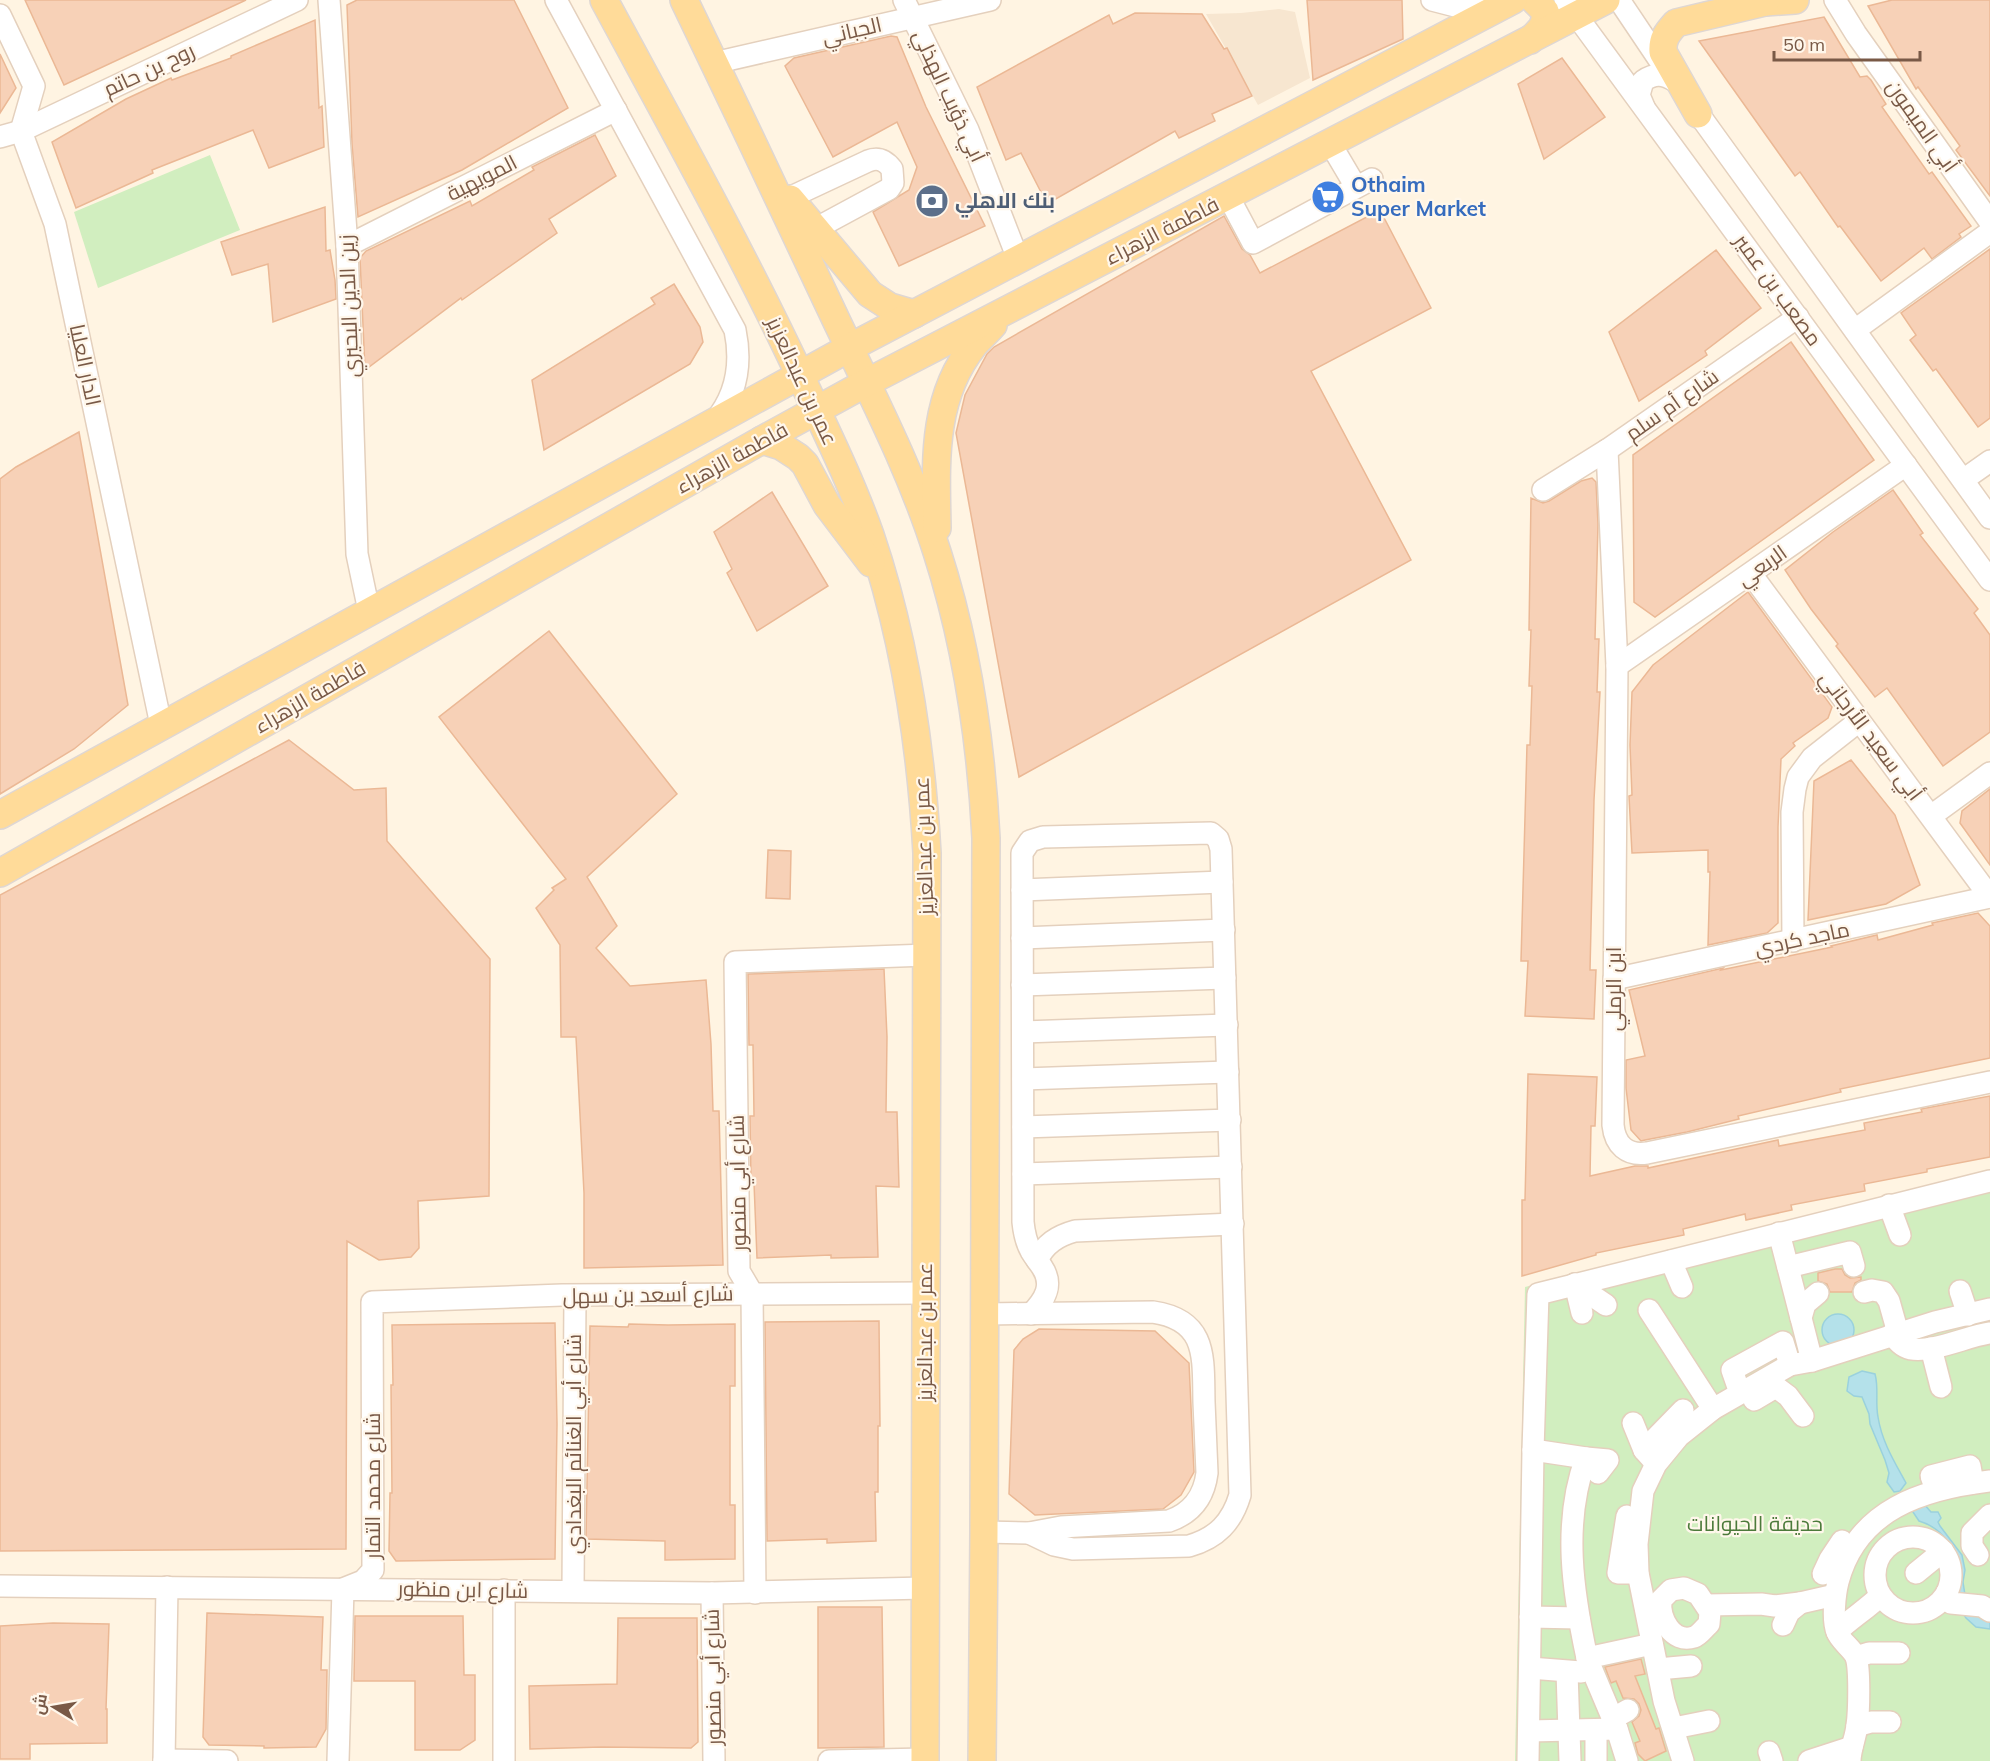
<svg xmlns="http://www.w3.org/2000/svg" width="1990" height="1761" font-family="Mulish,Cairo,sans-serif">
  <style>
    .residential { fill: #f7e6d0 }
    .green { fill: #d1eebf }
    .water { fill: #b4e1ea; stroke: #9ad1dd; stroke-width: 1.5 }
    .building { fill: #f7d1b7; stroke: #ebb895; stroke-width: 1.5 }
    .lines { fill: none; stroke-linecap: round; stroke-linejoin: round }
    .minor-casing { stroke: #e4d0bd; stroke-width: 24 }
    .major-casing { stroke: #dfd7d3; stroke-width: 30 }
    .minor { stroke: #fff; stroke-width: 21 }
    .major { stroke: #ffdb99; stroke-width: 27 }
    .labels { text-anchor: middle; stroke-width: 4.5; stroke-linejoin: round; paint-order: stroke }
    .street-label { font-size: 21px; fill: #795946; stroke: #fff7eb }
    .shop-label { font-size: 21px; font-weight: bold; fill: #366cbe; stroke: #fff7eb; text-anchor: start }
    .service-label { font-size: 21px; font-weight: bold; fill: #4e5e75; stroke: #fff7eb; text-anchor: start }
    .park-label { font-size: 21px; fill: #4c7a3a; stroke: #fff7eb }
  </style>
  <rect width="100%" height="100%" fill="#fff4e2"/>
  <!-- residential -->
  <path class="residential" d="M 1279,9 L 1295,12 L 1310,78 L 1258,105 L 1206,14 L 1241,13 Z"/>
  <!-- green -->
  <g class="green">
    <path d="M 210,155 L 240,230 L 98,288 L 74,212 Z"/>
    <path d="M 1990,1172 L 1990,1761 L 1515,1761 L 1525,1287 Z"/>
  </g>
  <!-- water -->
  <g class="water">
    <circle cx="1838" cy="1330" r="16"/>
    <path d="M 1862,1371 L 1875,1374 C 1879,1388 1875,1402 1878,1417 C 1882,1442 1894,1461 1906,1483 L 1900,1491 L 1894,1492 L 1887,1482 L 1889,1473 L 1885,1460 L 1870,1424 L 1869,1414 L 1862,1397 L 1854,1396 L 1847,1391 L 1849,1377 Z"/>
    <path d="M 1923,1503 L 1931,1512 L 1938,1512 L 1941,1518 L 1938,1522 L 1940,1526 L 1962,1555 L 1965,1570 L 1963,1582 L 1965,1595 L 1990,1623 L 1990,1629 L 1976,1627 L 1966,1618 L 1956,1603 C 1966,1571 1953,1531 1919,1521 L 1911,1509 Z"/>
  </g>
  <!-- building -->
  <g class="building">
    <path d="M 25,0 L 246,0 L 64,85 Z"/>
    <path d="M 357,0 L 514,0 L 568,108 L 462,170 L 358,217 L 352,144 L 347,5 Z"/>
    <path d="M 1307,0 L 1402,0 L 1403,39 L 1313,80 Z"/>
    <path d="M 1892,0 L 1990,0 L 1990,196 L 1956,150 L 1960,146 L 1918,87 L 1916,89 L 1868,6 Z"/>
    <path d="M 1135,13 L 1202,14 L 1224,49 L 1227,48 L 1252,96 L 1212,114 L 1215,121 L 1179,138 L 1175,131 L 1047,204 L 1021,153 L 1006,160 L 977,87 L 1109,15 L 1113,24 Z"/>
    <path d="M 1824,17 L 1860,77 L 1867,76 L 1871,80 L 1886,104 L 1882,107 L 1929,174 L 1932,172 L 1971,226 L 1959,234 L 1961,237 L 1932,259 L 1924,248 L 1881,281 L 1840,226 L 1838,227 L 1800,172 L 1795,176 L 1699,41 Z"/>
    <path d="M 315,20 L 319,108 L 322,106 L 324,147 L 269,168 L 253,130 L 152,170 L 153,173 L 76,208 L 52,142 L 126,99 L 171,78 L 172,80 L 231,58 L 231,56 Z"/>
    <path d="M 891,36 L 897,37 L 926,107 L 985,226 L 899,266 L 873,212 L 909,190 L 917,167 L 897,122 L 833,157 L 785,66 L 794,58 Z"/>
    <path d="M 0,54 L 16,88 L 0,113 Z"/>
    <path d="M 1562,58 L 1605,117 L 1544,159 L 1518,84 Z"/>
    <path d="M 595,135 L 616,176 L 549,219 L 557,233 L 462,300 L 461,298 L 365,370 L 360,258 L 366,251 L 470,201 L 472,206 L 534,170 L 532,167 Z"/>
    <path d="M 325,207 L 326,251 L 330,250 L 335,280 L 336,299 L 273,322 L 268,264 L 232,275 L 221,242 Z"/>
    <path d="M 1380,210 L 1431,308 L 1311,371 L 1411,560 L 1019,777 L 956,433 L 965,395 L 987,354 L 994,347 L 1224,216 L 1242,249 L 1250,255 L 1260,273 Z"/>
    <path d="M 1990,249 L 1990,418 L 1978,427 L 1936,369 L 1933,371 L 1910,340 L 1916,335 L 1901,313 Z"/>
    <path d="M 1716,250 L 1761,308 L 1705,351 L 1707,355 L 1639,401 L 1609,332 Z"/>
    <path d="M 674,284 L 700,327 L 703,342 L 690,364 L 544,450 L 532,380 L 655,304 L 651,298 Z"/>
    <path d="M 1791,342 L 1874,460 L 1655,617 L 1634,602 L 1633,455 Z"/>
    <path d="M 79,432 L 128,705 L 74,749 L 0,794 L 0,479 L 16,467 Z"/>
    <path d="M 1592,478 L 1596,482 L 1598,524 L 1595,639 L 1599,639 L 1597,692 L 1600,692 L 1594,800 L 1590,970 L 1596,970 L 1594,1019 L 1525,1016 L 1528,961 L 1521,961 L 1527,745 L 1530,745 L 1532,686 L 1529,686 L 1531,630 L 1529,630 L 1531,498 L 1543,503 L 1549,501 L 1581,481 Z"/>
    <path d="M 1893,490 L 1923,533 L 1920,535 L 1978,609 L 1974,613 L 1990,635 L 1990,732 L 1943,766 L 1887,688 L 1875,697 L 1836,646 L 1838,644 L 1811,609 L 1785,570 L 1833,532 Z"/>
    <path d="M 772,492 L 828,586 L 757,631 L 727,573 L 732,569 L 714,532 Z"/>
    <path d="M 1748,592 L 1832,707 L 1828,718 L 1793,743 L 1795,746 L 1781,759 L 1778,827 L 1778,923 L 1767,933 L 1708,945 L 1710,872 L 1708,872 L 1708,850 L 1632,853 L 1629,796 L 1632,795 L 1630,745 L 1632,692 L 1653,665 Z"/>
    <path d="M 549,631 L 677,794 L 587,877 L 617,926 L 596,948 L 630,986 L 706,980 L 711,1044 L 713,1111 L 719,1111 L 723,1265 L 584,1268 L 584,1193 L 576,1037 L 561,1037 L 560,945 L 536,908 L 554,890 L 552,888 L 566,879 L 439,717 Z"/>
    <path d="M 289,740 L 354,790 L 386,788 L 387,841 L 490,959 L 489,1196 L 418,1201 L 419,1248 L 411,1257 L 379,1260 L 347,1241 L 346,1549 L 0,1551 L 0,895 Z"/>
    <path d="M 1851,760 L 1895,815 L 1920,885 L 1886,904 L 1808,920 L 1814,781 Z"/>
    <path d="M 1990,789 L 1990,865 L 1960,823 L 1962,811 Z"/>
    <path d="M 768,850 L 791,851 L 790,899 L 766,898 Z"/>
    <path d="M 1978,913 L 1990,926 L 1990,1058 L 1840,1089 L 1841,1092 L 1738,1116 L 1739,1119 L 1687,1132 L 1645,1140 L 1641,1141 L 1631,1130 L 1626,1088 L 1626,1060 L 1645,1056 L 1629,990 L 1723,968 L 1721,970 L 1832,947 L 1831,946 L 1877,935 L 1878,940 L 1933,925 L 1932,923 Z"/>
    <path d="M 884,969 L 887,1037 L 886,1112 L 897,1112 L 899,1187 L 876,1186 L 878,1257 L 831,1258 L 831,1255 L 757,1258 L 754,1183 L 751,1183 L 750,1116 L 754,1116 L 753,1045 L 749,1045 L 748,974 Z"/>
    <path d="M 1528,1074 L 1597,1077 L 1595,1126 L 1591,1126 L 1590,1176 L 1635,1166 L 1648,1166 L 1648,1168 L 1778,1140 L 1779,1146 L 1865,1130 L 1864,1123 L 1922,1112 L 1921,1109 L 1990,1096 L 1990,1157 L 1927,1169 L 1927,1172 L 1864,1184 L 1865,1191 L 1791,1205 L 1792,1210 L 1746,1220 L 1745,1214 L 1683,1229 L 1684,1235 L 1596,1253 L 1596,1255 L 1522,1276 L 1522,1200 L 1525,1200 Z"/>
    <path d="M 1835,1269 L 1842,1269 L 1845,1275 L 1850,1278 L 1861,1277 L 1861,1280 L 1855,1283 L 1852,1292 L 1830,1292 L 1827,1284 L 1818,1281 L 1818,1273 Z"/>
    <path d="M 879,1321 L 880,1426 L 878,1426 L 878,1492 L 875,1492 L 876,1541 L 827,1543 L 827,1539 L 767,1541 L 765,1322 Z"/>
    <path d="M 555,1323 L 557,1424 L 555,1559 L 396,1561 L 389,1551 L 390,1493 L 392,1493 L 391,1385 L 393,1385 L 392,1325 Z"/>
    <path d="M 629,1324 L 668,1325 L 735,1324 L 735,1386 L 730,1386 L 730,1505 L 735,1505 L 735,1559 L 665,1560 L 665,1541 L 586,1539 L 590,1326 L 628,1327 Z"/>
    <path d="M 1039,1329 L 1155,1331 L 1189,1363 L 1194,1472 L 1181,1495 L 1163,1509 L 1035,1515 L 1009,1494 L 1014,1350 L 1023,1339 Z"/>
    <path d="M 818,1607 L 882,1607 L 884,1747 L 818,1748 Z"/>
    <path d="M 207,1613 L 323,1617 L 321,1670 L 327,1670 L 326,1729 L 316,1747 L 264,1748 L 264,1746 L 209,1745 L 203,1737 Z"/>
    <path d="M 355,1616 L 463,1616 L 464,1675 L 475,1675 L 475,1740 L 460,1750 L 415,1750 L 415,1681 L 354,1681 Z"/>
    <path d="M 618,1618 L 697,1618 L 698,1742 L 691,1748 L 602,1747 L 530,1749 L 529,1686 L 617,1684 Z"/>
    <path d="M 53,1623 L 109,1624 L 106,1709 L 107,1709 L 107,1743 L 30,1744 L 30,1759 L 0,1759 L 0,1626 Z"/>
    <path d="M 1641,1659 L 1645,1674 L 1635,1676 L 1656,1729 L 1659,1728 L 1666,1751 L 1645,1761 L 1638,1754 L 1635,1743 L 1640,1741 L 1632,1722 L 1639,1716 L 1641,1710 L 1639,1704 L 1634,1699 L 1623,1698 L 1616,1681 L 1611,1683 L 1605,1667 Z"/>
  </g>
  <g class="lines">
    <!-- minor casing -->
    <g class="minor-casing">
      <g id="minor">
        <path d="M 329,0 L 347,246 L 357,554 L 369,611"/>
        <path d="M 556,0 L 735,330 C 742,364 737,395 714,422"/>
        <path d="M 904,0 L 968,130 L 1018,259"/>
        <path d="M 1432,0 L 1463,8 L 1493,11"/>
        <path d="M 1565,0 L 1990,580"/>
        <path d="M 1619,0 L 1666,70"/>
        <path d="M 1835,0 L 1856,34 L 1990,222"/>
        <path d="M 0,15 L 34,86 L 21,131 L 55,224 L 161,725"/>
        <path d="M 714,63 L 990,0"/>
        <path d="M 1690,102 L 1990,518"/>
        <path d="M 1644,107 L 1639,95 L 1643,81 C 1655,73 1663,74 1675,81"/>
        <path d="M 0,137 L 21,131 L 297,0"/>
        <path d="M 1330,143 L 1356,187"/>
        <path d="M 1228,196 L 1253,243 L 1372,179"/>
        <path d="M 789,198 L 868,161 C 878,157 885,160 892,169 L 893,183 L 889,189 L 815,229"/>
        <path d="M 347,246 L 616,110"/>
        <path d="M 1855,330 L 1990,232"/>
        <path d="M 1607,450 L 1617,666 L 1613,1125 C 1615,1145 1627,1156 1647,1153 L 1990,1082"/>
        <path d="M 1963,480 L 1990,461"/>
        <path d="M 1543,490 L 1607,450 L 1798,317"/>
        <path d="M 1751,574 L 1990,897"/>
        <path d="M 1617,666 L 1906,465"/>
        <path d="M 1931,816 L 1990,773"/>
        <path d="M 1022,890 L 1222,882"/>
        <path d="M 1022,938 L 1224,930"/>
        <path d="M 1793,941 L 1792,812 L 1795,789 L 1798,777 L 1812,758 L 1859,721"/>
        <path d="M 1614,979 L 1990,897"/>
        <path d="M 1022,985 L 1225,978"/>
        <path d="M 1023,1032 L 1227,1025"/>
        <path d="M 1023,1079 L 1228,1072"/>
        <path d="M 1023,1127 L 1230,1120"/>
        <path d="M 1023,1174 L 1231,1167"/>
        <path d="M 1889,1205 L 1900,1235"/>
        <path d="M 1779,1233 L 1801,1318"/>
        <path d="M 1037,1260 C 1045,1244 1057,1236 1075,1231 L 1233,1224"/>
        <path d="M 1671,1261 L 1682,1287"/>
        <path d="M 1788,1267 L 1850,1252 L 1854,1266"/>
        <path d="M 1575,1284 L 1606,1305"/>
        <path d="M 1575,1284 L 1582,1313"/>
        <path d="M 1960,1291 L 1968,1315"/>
        <path d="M 1864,1292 L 1872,1290 L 1883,1292 L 1889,1301 L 1898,1333"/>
        <path d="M 1649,1310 L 1713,1409"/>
        <path d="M 1892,1334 C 1897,1341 1902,1347 1911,1349 C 1932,1353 1968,1336 1990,1333"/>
        <path d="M 1931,1348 L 1941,1387"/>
        <path d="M 1812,1361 L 1801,1318 L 1805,1304 L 1818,1293"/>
        <path d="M 1740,1393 L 1732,1370 L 1783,1342 L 1790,1365"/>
        <path d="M 1754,1400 L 1776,1387 L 1788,1396 L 1803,1416"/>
        <path d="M 1633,1423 L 1644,1450 L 1652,1459"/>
        <path d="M 1533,1450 L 1586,1458"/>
        <path d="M 1644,1450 L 1683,1410"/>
        <path d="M 1936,1490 L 1931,1476 L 1970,1466 L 1973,1483"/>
        <path d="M 1627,1516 L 1618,1573 L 1638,1573"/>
        <path d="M 984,1532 L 1029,1533 L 1061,1527 L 1169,1521 C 1192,1513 1204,1497 1207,1473 C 1206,1449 1205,1426 1204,1402 C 1203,1358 1208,1320 1153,1312 L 985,1314"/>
        <path d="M 1029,1533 L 1054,1545 L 1073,1549 L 1189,1546 C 1217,1538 1232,1522 1240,1495 L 1221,849 L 1218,839 L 1211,833 L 1043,837 L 1030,841 L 1022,853 L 1023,1222 C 1024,1232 1026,1242 1031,1251 C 1034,1256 1038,1261 1042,1267 C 1054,1285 1045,1300 1031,1314"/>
        <circle cx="1913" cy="1575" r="38"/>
        <path d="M 1978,1555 L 1972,1546 L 1972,1533 L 1990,1515"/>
        <path d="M 1916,1573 L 1943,1551"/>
        <path d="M 1823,1574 L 1830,1559 L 1842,1541"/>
        <path d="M 0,1586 L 712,1593 L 925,1588"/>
        <path d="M 1684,1588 L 1698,1594 L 1710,1612 L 1709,1624 C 1704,1628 1700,1635 1694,1637 C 1672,1644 1659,1618 1661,1600 L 1671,1590 Z"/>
        <path d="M 504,1590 L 504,1761"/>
        <path d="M 573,1591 L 575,1296"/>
        <path d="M 1947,1592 L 1947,1600 L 1951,1603 L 1982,1606 L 1990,1611"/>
        <path d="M 712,1593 L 714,1761"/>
        <path d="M 755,1593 L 752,1293 L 739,1271 L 735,962 L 927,955"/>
        <path d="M 1707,1605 L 1761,1604 L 1775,1606 L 1800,1603 L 1835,1595"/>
        <path d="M 1530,1617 L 1579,1618"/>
        <path d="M 1783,1625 L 1789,1612 L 1800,1603"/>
        <path d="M 1837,1632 C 1850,1619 1867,1609 1880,1596"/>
        <path d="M 1856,1657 L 1869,1653 L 1899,1653"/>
        <path d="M 1587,1658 C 1573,1593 1562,1523 1586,1458 L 1608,1460 L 1598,1473"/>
        <path d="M 1530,1668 L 1581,1672"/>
        <path d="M 1658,1669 L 1691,1666"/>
        <path d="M 1567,1672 L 1570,1761"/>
        <path d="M 1612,1719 L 1628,1710"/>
        <path d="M 1857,1726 L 1871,1722 L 1890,1722"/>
        <path d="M 1674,1728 L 1709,1721"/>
        <path d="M 1596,1730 L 1596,1761"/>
        <path d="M 1529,1731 L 1617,1729"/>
        <path d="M 1769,1752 L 1772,1761"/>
        <path d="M 164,1760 L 227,1761"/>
        <path d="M 164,1761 L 167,1587"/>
        <path d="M 338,1761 L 343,1589 L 363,1581 L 373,1570 L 372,1302 L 562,1295 L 925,1293"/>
        <path d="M 829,1761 L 925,1759"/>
        <path d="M 1528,1761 L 1533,1450 L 1538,1294 L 1990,1181"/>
        <path d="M 1627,1761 L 1617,1729 L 1587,1658 L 1652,1644"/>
        <path d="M 1683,1761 L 1664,1701 L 1638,1573 L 1637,1544 L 1643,1491 L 1656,1464 L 1679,1436 L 1713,1409 L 1790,1365 L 1812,1361 L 1935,1322 L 1990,1309"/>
        <path d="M 1809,1761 L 1852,1747"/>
        <path d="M 1850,1761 C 1850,1749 1856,1737 1857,1725 C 1859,1712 1860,1669 1856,1657 C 1852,1648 1840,1641 1837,1632 C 1832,1620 1835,1594 1838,1582 C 1857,1509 1923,1489 1990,1481"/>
      </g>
    </g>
    <!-- major casing -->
    <g class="major-casing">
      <g id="major">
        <path d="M 604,0 C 673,128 744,255 805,386 C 828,435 852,484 870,535 C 905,638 921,745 927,853 L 925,1761"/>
        <path d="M 684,0 C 736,108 787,215 838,324 C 874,399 912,473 937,552 C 967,645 981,741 986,838 L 984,1532 L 982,1761"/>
        <path d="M 1750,0 L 1765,2 L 1795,0"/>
        <path d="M 1530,40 C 1540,31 1547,25 1545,11 L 1534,0"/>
        <path d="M 1698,114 L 1663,52 C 1662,39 1667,33 1676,23 L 1765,2"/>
        <path d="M 790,199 L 870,294 L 890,307 L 914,314"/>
        <path d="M 762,440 L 781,446 L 798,457 L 805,464 L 827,505 L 871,563"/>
        <path d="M 937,528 C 936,465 931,398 974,345 C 980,338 987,332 993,325"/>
        <path d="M 0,815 L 849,348 L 1513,0"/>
        <path d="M 0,873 L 762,440 L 866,383 L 1606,0"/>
      </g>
    </g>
    <!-- minor -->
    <use href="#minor" class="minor"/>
    <!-- major -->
    <use href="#major" class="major"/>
  </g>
  <!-- icons -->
  <defs>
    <g id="supermarket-disc" transform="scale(1.725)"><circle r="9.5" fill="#3f7fe0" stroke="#fff7eb"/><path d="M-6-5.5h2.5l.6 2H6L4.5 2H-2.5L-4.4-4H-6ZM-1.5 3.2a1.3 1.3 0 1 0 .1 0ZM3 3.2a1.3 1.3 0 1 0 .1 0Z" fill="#fff"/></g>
    <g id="bank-disc" transform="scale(1.725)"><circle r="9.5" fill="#5c6f8a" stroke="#fff7eb"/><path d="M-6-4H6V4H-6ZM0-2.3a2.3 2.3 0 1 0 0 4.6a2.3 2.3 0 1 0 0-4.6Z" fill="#fff"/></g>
  </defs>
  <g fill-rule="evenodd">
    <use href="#supermarket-disc" x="1328" y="197"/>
    <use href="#bank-disc" x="932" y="201"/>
  </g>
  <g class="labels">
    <!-- street labels -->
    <g class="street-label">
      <text transform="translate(852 31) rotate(-13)" y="7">الجباني</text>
      <text transform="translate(149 70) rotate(-25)" y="7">روح بن حاتم</text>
      <text transform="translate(949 96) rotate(65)" y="7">أبي ذؤيب الهذلي</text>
      <text transform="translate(1922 126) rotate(55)" y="7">أبي الميمون</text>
      <text transform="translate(482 178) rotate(-27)" y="7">المويهية</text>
      <text transform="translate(1162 231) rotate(-27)" y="7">فاطمة الزهراء</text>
      <text transform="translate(1778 290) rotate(54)" y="7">مصعب بن عمير</text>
      <text transform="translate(349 306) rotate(-92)" y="7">زين الدين البحيري</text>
      <text transform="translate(85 365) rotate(78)" y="7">الدار العليا</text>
      <text transform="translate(802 381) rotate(65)" y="7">عمر بن عبدالعزيز</text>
      <text transform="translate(1672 405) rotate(-35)" y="7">شارع أم سلم</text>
      <text transform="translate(732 458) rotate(-29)" y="7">فاطمة الزهراء</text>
      <text transform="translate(1762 566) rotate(-35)" y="7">الربعي</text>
      <text transform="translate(310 697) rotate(-30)" y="7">فاطمة الزهراء</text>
      <text transform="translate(1871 736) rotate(53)" y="7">أبي سعيد الأرجاني</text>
      <text transform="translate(924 846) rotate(-92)" y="7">عمر بن عبدالعزيز</text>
      <text transform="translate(1802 939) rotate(-12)" y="7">ماجد كردي</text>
      <text transform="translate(1614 989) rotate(-90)" y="7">ابن الرملي</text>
      <text transform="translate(738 1183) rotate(-91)" y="7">شارع أبي منصور</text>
      <text transform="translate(648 1295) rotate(-1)" y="7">شارع أسعد بن سهل</text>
      <text transform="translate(925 1332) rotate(-90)" y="7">عمر بن عبدالعزيز</text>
      <text transform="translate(574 1444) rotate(-90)" y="7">شارع أبي الغنائم البغدادي</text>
      <text transform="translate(373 1486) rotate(-90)" y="7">شارع محمد التمار</text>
      <text transform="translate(463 1590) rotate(1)" y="7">شارع ابن منظور</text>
      <text transform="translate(713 1677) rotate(-91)" y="7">شارع أبي منصور</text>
    </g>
    <!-- shop labels -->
    <g class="shop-label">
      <text x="1351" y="192">Othaim<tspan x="1351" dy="24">Super Market</tspan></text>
    </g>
    <!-- service labels -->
    <g class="service-label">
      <text x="955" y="208">بنك الاهلي</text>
    </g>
    <!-- park labels -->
    <g class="park-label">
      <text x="1755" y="1531">حديقة الحيوانات</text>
    </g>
  </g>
  <!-- north arrow -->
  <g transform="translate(54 1707) rotate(281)" stroke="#fff7eb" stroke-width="4.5" paint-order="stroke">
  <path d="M0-4.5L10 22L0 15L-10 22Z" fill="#795946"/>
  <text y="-9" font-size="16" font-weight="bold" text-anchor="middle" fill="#795946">ش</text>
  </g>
  <!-- scale -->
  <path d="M1774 51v9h146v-9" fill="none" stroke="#795946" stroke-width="3"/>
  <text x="1783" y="51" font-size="18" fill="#795946" stroke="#fff7eb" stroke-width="4.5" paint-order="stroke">50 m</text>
</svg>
